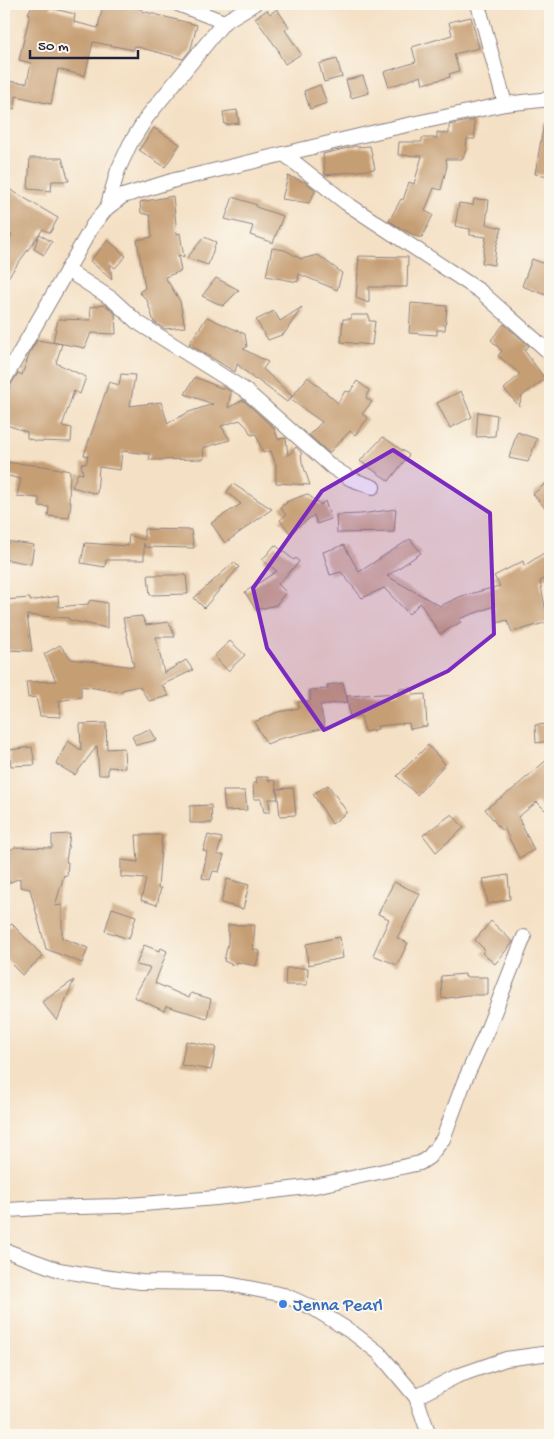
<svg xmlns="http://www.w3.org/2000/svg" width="554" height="1439" font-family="'Gochi Hand',sans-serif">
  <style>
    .building { fill: #c69e73 }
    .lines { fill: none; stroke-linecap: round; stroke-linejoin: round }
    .street-casing { stroke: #8b8180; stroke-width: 16 }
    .street { stroke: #fff; stroke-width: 14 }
    .marked { fill: #7b2cbf; fill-opacity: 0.2; stroke: #7b2cbf; stroke-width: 4; stroke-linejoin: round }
    .shop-dot { fill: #3f7fe0; stroke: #fbf7ec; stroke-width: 2 }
    .labels { text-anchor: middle; stroke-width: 4; stroke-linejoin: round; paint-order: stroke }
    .shop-label { font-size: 18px; fill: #366cbe; stroke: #fbf7ec; text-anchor: start }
  </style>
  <rect width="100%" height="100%" fill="#fbf7ec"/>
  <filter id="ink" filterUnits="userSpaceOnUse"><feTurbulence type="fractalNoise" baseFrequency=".02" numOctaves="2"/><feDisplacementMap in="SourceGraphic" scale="10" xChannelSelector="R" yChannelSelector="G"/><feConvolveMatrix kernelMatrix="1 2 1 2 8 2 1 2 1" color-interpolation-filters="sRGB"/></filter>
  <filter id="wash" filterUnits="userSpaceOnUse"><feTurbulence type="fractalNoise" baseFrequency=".0096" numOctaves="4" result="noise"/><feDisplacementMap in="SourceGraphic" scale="20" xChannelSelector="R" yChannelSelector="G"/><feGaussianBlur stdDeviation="1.12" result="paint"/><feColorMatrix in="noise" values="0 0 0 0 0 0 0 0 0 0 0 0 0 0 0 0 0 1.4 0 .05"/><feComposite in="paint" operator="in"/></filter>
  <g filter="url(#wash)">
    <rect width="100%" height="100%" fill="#f4e0c4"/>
    <g id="blocks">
      <!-- building -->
      <g class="building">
        <path d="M 33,4 L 52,4 L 50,8 L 75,14 L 74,22 L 98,28 L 103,4 L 116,4 L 142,9 L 142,11 L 197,25 L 191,49 L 183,59 L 134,46 L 134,50 L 93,42 L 85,76 L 58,69 L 51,104 L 16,96 L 15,109 L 4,107 L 4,81 L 27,83 L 31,63 L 19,60 L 30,14 L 28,13 Z"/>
        <path d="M 277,9 L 289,27 L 285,30 L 301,54 L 285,64 L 278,52 L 279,51 L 255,18 L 267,10 L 270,14 Z"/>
        <path d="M 471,17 L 479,48 L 454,54 L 459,71 L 449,74 L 450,77 L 423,84 L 421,76 L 389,87 L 384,72 L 416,62 L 412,47 L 452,35 L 449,22 Z"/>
        <path d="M 337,59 L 342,77 L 324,82 L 319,64 Z"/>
        <path d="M 363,76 L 369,93 L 351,98 L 346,80 Z"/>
        <path d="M 320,85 L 327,103 L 310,109 L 304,91 Z"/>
        <path d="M 237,110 L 239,123 L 225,125 L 223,112 Z"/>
        <path d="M 474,120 L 475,139 L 467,139 L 466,150 L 462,159 L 446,159 L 447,166 L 441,190 L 434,188 L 425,211 L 433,215 L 422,237 L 417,237 L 389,221 L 401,199 L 403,200 L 409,182 L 414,184 L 422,156 L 398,155 L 399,142 L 422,142 L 422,138 L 437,138 L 437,132 L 449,134 L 449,125 Z"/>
        <path d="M 544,123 L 550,124 L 550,176 L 535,174 Z"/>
        <path d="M 154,128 L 180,144 L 165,167 L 139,150 Z"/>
        <path d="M 356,146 L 357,147 L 370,146 L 375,169 L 325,175 L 323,154 Z"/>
        <path d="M 30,158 L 62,158 L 69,181 L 52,181 L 51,191 L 28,189 Z"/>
        <path d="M 288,176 L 305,182 L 316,190 L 309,203 L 282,199 Z"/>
        <path d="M 4,186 L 58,218 L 50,233 L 43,229 L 4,283 L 4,248 L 12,235 L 4,230 Z"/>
        <path d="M 173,196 L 177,234 L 180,233 L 184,257 L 178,255 L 181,271 L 165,277 L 180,301 L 185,327 L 165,329 L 154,322 L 147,300 L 139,292 L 145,288 L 137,240 L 152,237 L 150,215 L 141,213 L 140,202 Z"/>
        <path d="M 233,197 L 257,205 L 256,207 L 283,216 L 273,243 L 250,235 L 253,226 L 225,219 Z"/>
        <path d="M 474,199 L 489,200 L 486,224 L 502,228 L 496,247 L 494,265 L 482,263 L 486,237 L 470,235 L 470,229 L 455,226 L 459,203 L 473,205 Z"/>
        <path d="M 39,234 L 52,242 L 44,255 L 34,249 Z"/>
        <path d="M 204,237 L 216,242 L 208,265 L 187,258 Z"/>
        <path d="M 108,240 L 126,256 L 115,268 L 110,264 L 112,280 L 90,261 Z"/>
        <path d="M 272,248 L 285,250 L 301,259 L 318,255 L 342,273 L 337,290 L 299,274 L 298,282 L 266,276 Z"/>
        <path d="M 359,256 L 408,257 L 407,287 L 369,287 L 369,303 L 356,298 Z"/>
        <path d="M 532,259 L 550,266 L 550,283 L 546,295 L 522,286 Z"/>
        <path d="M 216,278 L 239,290 L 223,306 L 202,296 Z"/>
        <path d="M 411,303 L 447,306 L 445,330 L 437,330 L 437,335 L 409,333 Z"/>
        <path d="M 105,305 L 115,313 L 116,334 L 91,333 L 85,348 L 53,342 L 58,319 L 91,320 L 90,307 Z"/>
        <path d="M 302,307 L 284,334 L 268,340 L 256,320 L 274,311 L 280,321 Z"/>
        <path d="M 351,315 L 369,315 L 369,321 L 375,321 L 372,345 L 341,342 L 343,319 L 351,319 Z"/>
        <path d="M 207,317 L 245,334 L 247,347 L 243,349 L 268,362 L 263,369 L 292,396 L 287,402 L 256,379 L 255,380 L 237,364 L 235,372 L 189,344 Z"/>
        <path d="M 504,324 L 529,346 L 524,350 L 545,379 L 522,396 L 519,406 L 504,389 L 520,374 L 498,356 L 502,351 L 491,340 Z"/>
        <path d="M 37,340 L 62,344 L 56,363 L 86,377 L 80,394 L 74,391 L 62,426 L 72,428 L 71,442 L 36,441 L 27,438 L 27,432 L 4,424 L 4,406 L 10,386 L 18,373 L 22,375 L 30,352 Z"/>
        <path d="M 121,374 L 135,375 L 130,406 L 161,402 L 168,424 L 170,422 L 189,412 L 213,404 L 185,394 L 195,377 L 221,388 L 225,388 L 231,392 L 228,408 L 243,400 L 274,428 L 278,439 L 286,438 L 288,456 L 296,447 L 301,452 L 302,462 L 310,485 L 276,483 L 276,465 L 271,451 L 263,453 L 256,434 L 251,435 L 247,427 L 240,420 L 221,426 L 230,440 L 203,448 L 204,459 L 149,460 L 150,454 L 122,451 L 120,470 L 99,467 L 97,494 L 72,487 L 78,473 L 83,474 L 81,463 L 86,464 L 88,456 L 84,455 L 109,382 L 119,385 Z"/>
        <path d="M 308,377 L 338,403 L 345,391 L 350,392 L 357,381 L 369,390 L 366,398 L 372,402 L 362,414 L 368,418 L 355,435 L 350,431 L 329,453 L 309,435 L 322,422 L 290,399 Z"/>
        <path d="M 461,391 L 472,417 L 450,428 L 437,403 Z"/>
        <path d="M 478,412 L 497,415 L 495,436 L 476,437 Z"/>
        <path d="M 517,432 L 537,439 L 528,462 L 509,458 Z"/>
        <path d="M 383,437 L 409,455 L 389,481 L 360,461 Z"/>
        <path d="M 4,462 L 44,466 L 70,471 L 69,501 L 71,502 L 69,518 L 48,516 L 49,507 L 39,506 L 39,498 L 17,496 L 21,479 L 4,475 Z"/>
        <path d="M 550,480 L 550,514 L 533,494 Z"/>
        <path d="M 233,484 L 272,509 L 225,543 L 211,523 L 241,504 L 227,492 Z"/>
        <path d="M 307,494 L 321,505 L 325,501 L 331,519 L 317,524 L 314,515 L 290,533 L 280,520 L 286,515 L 280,507 L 287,503 L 286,502 Z"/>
        <path d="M 396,509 L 394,532 L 337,533 L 336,515 L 361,514 Z"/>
        <path d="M 144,529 L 191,530 L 194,548 L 144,547 L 144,543 L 144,560 L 106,560 L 105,567 L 81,563 L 85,543 L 128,546 L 129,535 L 144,540 Z"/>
        <path d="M 410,539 L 421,553 L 387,576 L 440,606 L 462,596 L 500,586 L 494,576 L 523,561 L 524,566 L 550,549 L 550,576 L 540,581 L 548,622 L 512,632 L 507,620 L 497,623 L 494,606 L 459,619 L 461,622 L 440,634 L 420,603 L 409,614 L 384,588 L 362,598 L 341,572 L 330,575 L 323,552 L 344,545 L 359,572 Z"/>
        <path d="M 4,541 L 34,545 L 31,564 L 4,559 Z"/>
        <path d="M 275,545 L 294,560 L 296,558 L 299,562 L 278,584 L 286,592 L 276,605 L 256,610 L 245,592 L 277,571 L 262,560 Z"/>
        <path d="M 234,562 L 239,567 L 204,608 L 194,598 Z"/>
        <path d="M 148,575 L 186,575 L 188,594 L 150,595 Z"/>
        <path d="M 58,596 L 59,607 L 88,604 L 90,600 L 107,603 L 107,628 L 69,620 L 69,618 L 27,615 L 32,651 L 5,650 L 4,600 L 30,598 L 30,601 Z"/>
        <path d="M 142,616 L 146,625 L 169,622 L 175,637 L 156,637 L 164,673 L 186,660 L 193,670 L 162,685 L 169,696 L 149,701 L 139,686 L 122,690 L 121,692 L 81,686 L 81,697 L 59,701 L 61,717 L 40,716 L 36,697 L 28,698 L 26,682 L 56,681 L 44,654 L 60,645 L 71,659 L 134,667 L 123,618 Z"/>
        <path d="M 230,641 L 245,655 L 228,671 L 214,656 Z"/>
        <path d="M 343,683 L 348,702 L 320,705 L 325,728 L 279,739 L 267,744 L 254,722 L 278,712 L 299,708 L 298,702 L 310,701 L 310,690 L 328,689 L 327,685 Z"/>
        <path d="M 413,688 L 413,695 L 425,694 L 427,726 L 410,729 L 409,723 L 377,726 L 378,729 L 365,732 L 361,716 L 350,717 L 347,696 L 400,693 L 399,689 Z"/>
        <path d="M 106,723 L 107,749 L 124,748 L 125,768 L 108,767 L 108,775 L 99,775 L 97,746 L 75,775 L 56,764 L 68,741 L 81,750 L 80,724 Z"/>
        <path d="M 550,724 L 550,741 L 536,743 L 535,725 Z"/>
        <path d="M 150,729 L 157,740 L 136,745 L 132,736 Z"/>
        <path d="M 428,745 L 445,764 L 417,795 L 397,776 Z"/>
        <path d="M 32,747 L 35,765 L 11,766 L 9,750 Z"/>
        <path d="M 550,757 L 550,815 L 537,802 L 518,817 L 534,850 L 519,858 L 504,828 L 501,830 L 485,809 L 512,790 Z"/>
        <path d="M 256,777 L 268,777 L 269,781 L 275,780 L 278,799 L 269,799 L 270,812 L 264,812 L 261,799 L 254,799 L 253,783 L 257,783 Z"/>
        <path d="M 328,785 L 347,812 L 332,824 L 313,794 Z"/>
        <path d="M 293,788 L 296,815 L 280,816 L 277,789 Z"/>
        <path d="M 223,791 L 245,791 L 247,810 L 225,811 Z"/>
        <path d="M 211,805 L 212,823 L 190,823 L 190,806 Z"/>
        <path d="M 452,814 L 464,828 L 436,852 L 423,835 Z"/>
        <path d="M 70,834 L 66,862 L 68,862 L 67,876 L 64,875 L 55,906 L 62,905 L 62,938 L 88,948 L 82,963 L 46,949 L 30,889 L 20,887 L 20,878 L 4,885 L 4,854 L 15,847 L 52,848 L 52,835 Z"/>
        <path d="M 136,835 L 162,835 L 158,888 L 161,888 L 157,905 L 141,900 L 146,879 L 121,877 L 121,860 L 138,862 Z"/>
        <path d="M 208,835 L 222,838 L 217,855 L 224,855 L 219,872 L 213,871 L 210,880 L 202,878 L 207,852 L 203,851 Z"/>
        <path d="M 508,875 L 510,899 L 488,904 L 483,879 Z"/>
        <path d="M 227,879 L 249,885 L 243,909 L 221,903 Z"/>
        <path d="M 394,882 L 420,894 L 397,938 L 408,943 L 397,965 L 373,955 L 389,919 L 378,914 Z"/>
        <path d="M 112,908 L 136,916 L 129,939 L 105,931 Z"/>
        <path d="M 491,921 L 513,942 L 495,964 L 482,953 L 485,950 L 475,940 Z"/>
        <path d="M 12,924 L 43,956 L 22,975 L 4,957 L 4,930 Z"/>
        <path d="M 228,925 L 255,925 L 253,949 L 260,951 L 256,966 L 237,962 L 235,966 L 224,961 L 228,943 Z"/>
        <path d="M 340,937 L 343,958 L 308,965 L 306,944 Z"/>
        <path d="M 144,945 L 159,951 L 161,948 L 167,951 L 155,983 L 189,998 L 191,993 L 211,999 L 207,1018 L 166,1006 L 164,1011 L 134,997 L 150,968 L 136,965 Z"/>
        <path d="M 286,968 L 308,968 L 307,985 L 285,985 Z"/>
        <path d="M 465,974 L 465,977 L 488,977 L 488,995 L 466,995 L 442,999 L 441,976 Z"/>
        <path d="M 74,980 L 57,1021 L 42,1002 Z"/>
        <path d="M 186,1041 L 216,1047 L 211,1070 L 181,1065 Z"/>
      </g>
    </g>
  </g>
  <g filter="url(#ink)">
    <use href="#blocks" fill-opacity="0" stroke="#8b8180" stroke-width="1"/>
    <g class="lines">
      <!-- street casing -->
      <g class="street-casing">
        <g id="street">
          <path d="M 178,4 L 224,22"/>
          <path d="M 478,4 L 505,104"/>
          <path d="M 284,154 L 346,203 L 480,291 L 550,353"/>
          <path d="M 107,208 L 118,170 L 130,144 L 147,117 L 224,22 L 254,4"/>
          <path d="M 67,270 L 112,299 L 137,322 L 245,390 L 332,467 L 351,479 L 373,487"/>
          <path d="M 4,380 L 93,225 L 107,208 L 123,196 L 175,180 L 384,130 L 505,104 L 550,99"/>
          <path d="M 4,1212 L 9,1210 L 39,1208 L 118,1206 L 216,1198 L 315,1186 L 420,1163 L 429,1157 L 443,1139 L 464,1082 L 486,1033 L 524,937"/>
          <path d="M 4,1250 L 59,1270 L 95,1276 L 141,1282 L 223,1283 L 284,1295 L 313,1308 L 353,1333 L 379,1353 L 416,1397 L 429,1435"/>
          <path d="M 416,1397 L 457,1376 L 506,1359 L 550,1353"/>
        </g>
      </g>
      <!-- street -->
      <use href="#street" class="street"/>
    </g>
  </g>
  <!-- marked area -->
  <path class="marked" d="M 393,450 L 490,513 L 494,634 L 448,671 L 324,730 L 267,648 L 253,588 L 322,491 Z"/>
  <!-- markers -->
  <circle class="shop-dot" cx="283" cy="1304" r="5"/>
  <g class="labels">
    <!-- shop labels -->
    <g class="shop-label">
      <text x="293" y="1310">Jenna Pearl</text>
    </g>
  </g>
  <!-- margin -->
  <rect width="554" height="1439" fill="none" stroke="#fbf7ec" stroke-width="20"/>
  <!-- scale -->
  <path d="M30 50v8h108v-8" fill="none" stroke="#22223b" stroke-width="2.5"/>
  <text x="38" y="50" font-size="15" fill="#22223b" stroke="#fbf7ec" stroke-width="4" paint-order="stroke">50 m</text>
</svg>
